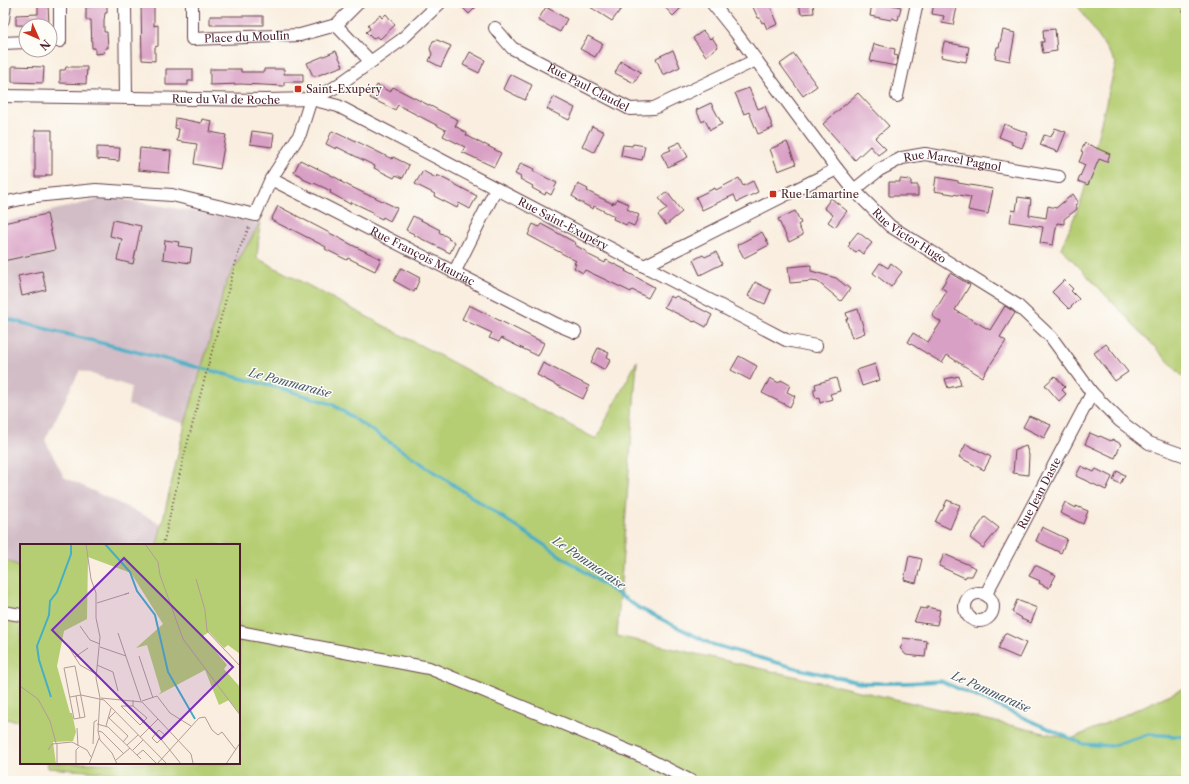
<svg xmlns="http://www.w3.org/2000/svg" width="1189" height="784" viewBox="0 0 1189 784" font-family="'Libre Caslon Text',serif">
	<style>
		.industrial { fill: #d2bdc6 }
		.green { fill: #b6ce73; stroke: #80764f }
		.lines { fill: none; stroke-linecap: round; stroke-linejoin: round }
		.stream { stroke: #46aec5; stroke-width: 3.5 }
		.building { fill: #d9a0c5 }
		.minor-casing { stroke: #643e46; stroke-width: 14 }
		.path { stroke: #643e46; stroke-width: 2; stroke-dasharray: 1 3; stroke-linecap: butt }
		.minor { stroke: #fff; stroke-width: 12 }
		.poi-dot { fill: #c8321e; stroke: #fdfcf7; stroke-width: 1.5 }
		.labels { text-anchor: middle; stroke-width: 3; stroke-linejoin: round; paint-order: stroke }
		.street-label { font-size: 11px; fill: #4a1f2b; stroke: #fdfcf7 }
		.poi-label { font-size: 11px; fill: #4a1f2b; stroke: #fdfcf7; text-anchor: start }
		.water-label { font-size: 12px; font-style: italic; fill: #485869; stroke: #fdfcf7 }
		.inset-river { fill: none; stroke: #46aec5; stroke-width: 2 }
		.inset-road { fill: none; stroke: #b39b97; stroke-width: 1 }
		.view { fill: #7b2cbf; fill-opacity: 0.15; stroke: #7b2cbf; stroke-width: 2 }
		.inset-edge { fill: none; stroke: #4a1f2b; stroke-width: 2 }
	</style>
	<rect width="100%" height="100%" fill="#fdfcf7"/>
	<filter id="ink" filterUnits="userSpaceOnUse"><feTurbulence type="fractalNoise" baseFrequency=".025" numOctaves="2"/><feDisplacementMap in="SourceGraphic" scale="8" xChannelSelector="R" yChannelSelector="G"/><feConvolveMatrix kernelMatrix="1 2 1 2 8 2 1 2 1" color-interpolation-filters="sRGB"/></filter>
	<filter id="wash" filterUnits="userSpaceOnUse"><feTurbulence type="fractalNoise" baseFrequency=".012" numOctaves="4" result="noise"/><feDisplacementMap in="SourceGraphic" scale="16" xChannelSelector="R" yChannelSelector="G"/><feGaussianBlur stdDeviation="0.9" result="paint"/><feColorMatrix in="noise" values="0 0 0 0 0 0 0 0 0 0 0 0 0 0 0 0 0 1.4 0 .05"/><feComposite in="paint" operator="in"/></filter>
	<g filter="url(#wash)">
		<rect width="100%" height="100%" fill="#f9eedf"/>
		<path class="industrial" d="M110,197L260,223L227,281L185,424L128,405L131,387L80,370L45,440L64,477L162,524L157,545H21V567L3,559V222Z"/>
		<path class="green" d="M1076,3H1186V380L1061,248L1082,199L1116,63Z
			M260,223L257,258L596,439L637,361L617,636L1071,739L1186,687V781H212L48,768L47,763H239V545H157L185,424L227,281Z
			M3,559L21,567V721L3,719Z"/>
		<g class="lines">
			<path class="stream" d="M3,318L287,390L332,404L639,608L711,644L799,669L864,683H905L941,681L1083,744L1111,746L1149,734L1186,737"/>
		</g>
		<g id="blocks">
			<path class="building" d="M38,3H48L49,26L16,25V15L38,14Z
				M91,3H107V13H105L104,20V32H107L108,48H105L104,53L95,54V48H92L91,20H86V7H91Z
				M141,3H154V26L158,25V46L155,47V61L142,60Z
				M458,3H480L469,14Z
				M584,3H612L621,9L612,21Z
				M661,3H686L673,16Z
				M751,3H769L778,24L767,29L764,22L762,23L760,18H758Z
				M799,3H813L814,13L801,14Z
				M872,3H883L901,7L898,20L892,18L891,20L870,16Z
				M934,3H958L953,25L942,23L944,16L932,14Z
				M546,7L567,19L560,32L538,20Z
				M386,14L395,25L380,39L377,36L373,39L366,32L370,29L368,25L380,15L382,18Z
				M210,16H263V25H210Z
				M1055,29L1057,51L1043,53L1041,42H1044L1043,30Z
				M1003,30L1015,33L1010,61L995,58L997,47H999Z
				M703,31L710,39L712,37L718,47L706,56L693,38Z
				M588,36L603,44L595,57L580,49Z
				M437,40L451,46L441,67L429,61L432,54L430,49L433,41Z
				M944,42L969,47L966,62L941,57Z
				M874,44L895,49L894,55L898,56L896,66L870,61Z
				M673,50L680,67L663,75L656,58Z
				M336,51L343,66L316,76H313L307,63Z
				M470,52L485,60L479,73L463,65Z
				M794,54L817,86L803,96L780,64Z
				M621,61L641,72L634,83L615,73Z
				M12,66L44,67L43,83L12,82Z
				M66,67H87L86,84L60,83V70H65Z
				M166,69H193V81H188V85H166Z
				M210,69H241V72H264V69H284V74H303V82H284V86L241,84L210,85Z
				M510,74L532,85L525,100L503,89Z
				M377,85L390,92L393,87L458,120L455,126L467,133L466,135L484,145V144L501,153L494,167L462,152L465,147L443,136L446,130L398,105L395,110L370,98Z
				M749,88L758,109L765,106L773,128L758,134L749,112L744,114L735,93Z
				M858,93L889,126L875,138L886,149L878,155L870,146L855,160L823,124Z
				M554,97L575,108L569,120L547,109Z
				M711,103L722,124L710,130L705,120L702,122L696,110Z
				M176,118L201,123L202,119L212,121L210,132L226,135L220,169L194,164L197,144L177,141L179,129L175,128Z
				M1004,124L1028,133L1022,148L1011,144L1012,142L999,137Z
				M592,126L604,132L594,152L582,146Z
				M1055,128L1066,132L1058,152L1040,145L1044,135L1051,137Z
				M35,130H52V175H46V177H35Z
				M252,131L274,134L272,147L250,144Z
				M332,131L347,138L348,137L392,159L393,157L409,165L403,178L396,175L394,178L374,168L375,166L337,147L336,149L326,144Z
				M680,142L688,157L668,167L661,154L671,150L669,147Z
				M787,142L796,164L778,171L770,149Z
				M1085,143L1110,154L1107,162L1099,159L1088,185L1078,181L1085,165L1079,162L1083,152L1081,151Z
				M633,144L645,146L642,160L621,156L623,145L632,146Z
				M97,147L120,148L119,161L97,159Z
				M140,148L171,151L169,173L138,170Z
				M300,160L329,174L342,181L341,182L370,196V195L397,208L390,221L383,217L382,219L372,214L373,212L356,204L351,202L350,204L334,195L330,193L331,191L314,183V184L303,179V177L294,172Z
				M521,163L534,169L533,171L557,183L551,195L546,192L545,195L532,188L533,186L520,179L521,177L515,174Z
				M423,171L436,178L437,175L477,196L470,209L459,203L457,208L434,196L435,194L415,184Z
				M936,177L958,181V183L993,189L988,214L968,210L971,197L934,191Z
				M739,178L743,186L753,181L758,192L737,202L734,195L702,210L696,197L715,188L716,190Z
				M900,179L911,180V185H918V196H889V182H900Z
				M578,184L588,189L587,191L613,204V202L615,203L617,199L629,204L627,209L639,215L634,226L627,223L626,225L613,219L614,216L594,206L593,209L576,200L577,199L572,196Z
				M667,192L682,212L666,225L658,215L667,209L659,198Z
				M1073,194L1078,202L1075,205L1077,208L1076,210L1064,219V224L1057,223L1053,245L1040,243L1043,227L1010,222L1012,210L1016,211L1018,197L1031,199L1029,215L1046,218L1048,206L1056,208Z
				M831,198L847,211L835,227L828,222L833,215L824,208Z
				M278,206L339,238L352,245L381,259L375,271L348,258L347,260L325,249L326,247L291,229V230L271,220Z
				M795,211L801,223L798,225L803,235L789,242L778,219Z
				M47,214L55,250L3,261V223Z
				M413,216L440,230L439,232L449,238L448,239L455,242L450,253L414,235V234L406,230Z
				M113,220L141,226L133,264L117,260L122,239L110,236Z
				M533,224L539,227L541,224L576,243L575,245L587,252V254L605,263L606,260L626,270L625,271L654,287L648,298L632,290L631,292L585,270L583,273L574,268L576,264L574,263L576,261L528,235Z
				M762,232L769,245L744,258L737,245Z
				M858,232L872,243L863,254L858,250L856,252L848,247L850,244L849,243Z
				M165,240L179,242L178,246L192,248L190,263L163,259Z
				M716,252L722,264L700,275L693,260L703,255L705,257Z
				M880,263L888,268L891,263L902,272L891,287L873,273Z
				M811,265V271L836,278L850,289L841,301L818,282L812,281L790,283L788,267Z
				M401,268L420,278L414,292L394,281Z
				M42,271L46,290L22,296L18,276Z
				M950,273L970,285L955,310L990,330L1005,306L1015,313L1000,337L1006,341L982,377L947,355L942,363L908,342L913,333L928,342L941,322L932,316L947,291L941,288Z
				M1064,280L1073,289L1071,291L1079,299L1069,309L1052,292Z
				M755,282L771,290L765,304L748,296Z
				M670,296L674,298L676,296L712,315L706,327L695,321L694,322L664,307Z
				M469,305L544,343L538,356L501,338L499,342L489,338L492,333L462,319Z
				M858,309L865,333L852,338L846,319H848L846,313Z
				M1106,344L1128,372L1115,381L1094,353Z
				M598,348L609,353L607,357L611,359L605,370L591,362Z
				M739,356L757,366L750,380L731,370Z
				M543,363L589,386L583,399L537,375Z
				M875,364L880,380L862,386L857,370Z
				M959,376L961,385L948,388L945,379Z
				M1055,376L1065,387L1062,390L1066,394L1059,401L1045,385Z
				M770,378L779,383L781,380L790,385L787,392L795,396L790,407L762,393Z
				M836,378L840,391L830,394L832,399L820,403L819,397L816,398L814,393V389H816L815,384Z
				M1029,416L1051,425L1044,438L1023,427Z
				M1090,433L1099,437L1100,436L1111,441L1112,439L1121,444L1115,458L1085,444Z
				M966,444L991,457L984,470L959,457Z
				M1026,446L1029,455L1028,475L1013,473L1015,450Z
				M1081,466L1094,472L1096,469L1112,477L1106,490L1076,476Z
				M1117,471L1125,475L1120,484L1113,480Z
				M947,500L960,505L950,529L935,522L941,510L942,511Z
				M1065,502L1076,508V506L1088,511L1083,524L1060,513Z
				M985,517L999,528L983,548L970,538Z
				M1042,527L1067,539L1061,553L1036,541Z
				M944,554L976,568L972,576H966L965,578L939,566Z
				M909,556L922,559L916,583L904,580Z
				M1035,565L1056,575L1049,588L1039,583L1040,581L1029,576Z
				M1017,600L1037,608L1031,623L1021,619L1022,618L1012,612Z
				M927,607L940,610L937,625L914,622L920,608L927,609Z
				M1005,633L1026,643L1019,658L998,649Z
				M903,638L927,641L925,657L906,655L900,648L902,646Z"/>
		</g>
	</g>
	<g filter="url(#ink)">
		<use href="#blocks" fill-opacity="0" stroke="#643e46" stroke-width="1"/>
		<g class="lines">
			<defs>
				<g id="minor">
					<path d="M125,3L126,98"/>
					<path id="s1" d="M192,3V39L300,35L336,25L358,3"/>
					<path id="s2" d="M712,3L736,33L837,169L854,190L890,226L1017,305L1051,337L1092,393L1120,421L1149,443L1186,456"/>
					<path d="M3,20L5,3"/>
					<path d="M336,25L371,62"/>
					<path id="s3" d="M495,28L512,48L630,109L654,108L756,60"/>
					<path d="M50,41H60V3"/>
					<path d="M3,43L26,42"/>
					<path id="s4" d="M3,96L266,100L311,99L334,88L400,41L440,3"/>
					<path d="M897,96L917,3"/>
					<path id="s5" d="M311,99L338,106L786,340L816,346"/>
					<path id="s6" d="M271,179L556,324L575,332"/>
					<path id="s7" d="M854,190L879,170L902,158L925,154L1059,177"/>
					<path d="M3,203L35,196L96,190L172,195L255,215L271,179L300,134L311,99"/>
					<path d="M644,266L837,169"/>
					<path d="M454,273L496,189"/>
					<circle cx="979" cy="607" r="14"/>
					<path id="s8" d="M986,594L1092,393"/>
					<path d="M3,612L21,615"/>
					<path d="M239,632L429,668L648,759L691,781"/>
				</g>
			</defs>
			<use href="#minor" class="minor-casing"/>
			<path class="path" d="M1180,3L1186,18
				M163,545L184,456L239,250L250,225"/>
			<use href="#minor" class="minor"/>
		</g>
	</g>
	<g class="poi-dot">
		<rect x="294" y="85" width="8" height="8" rx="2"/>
		<rect x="769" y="190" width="8" height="8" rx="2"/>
	</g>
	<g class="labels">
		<g class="street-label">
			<text dy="4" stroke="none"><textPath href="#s1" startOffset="91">Place du Moulin</textPath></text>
			<text dy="4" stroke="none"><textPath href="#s3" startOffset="112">Rue Paul Claudel</textPath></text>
			<text dy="4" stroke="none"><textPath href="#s4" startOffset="223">Rue du Val de Roche</textPath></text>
			<text dy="4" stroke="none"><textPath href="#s7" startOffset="109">Rue Marcel Pagnol</textPath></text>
			<text dy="4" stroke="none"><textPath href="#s5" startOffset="282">Rue Saint-Exupéry</textPath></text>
			<text dy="4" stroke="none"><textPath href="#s2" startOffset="307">Rue Victor Hugo</textPath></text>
			<text dy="4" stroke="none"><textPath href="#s6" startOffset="170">Rue François Mauriac</textPath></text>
			<text dy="4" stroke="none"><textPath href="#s8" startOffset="114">Rue Jean Daste</textPath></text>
		</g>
		<g class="poi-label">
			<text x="306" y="93">Saint-Exupéry</text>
			<text x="781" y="198">Rue Lamartine</text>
		</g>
		<g class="water-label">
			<text transform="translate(290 383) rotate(15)" y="4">Le Pommaraise</text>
			<text transform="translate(589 563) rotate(34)" y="4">Le Pommaraise</text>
			<text transform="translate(991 692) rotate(24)" y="4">Le Pommaraise</text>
		</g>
	</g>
	<g transform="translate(20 544)">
		<rect width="220" height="220" fill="#f9eedf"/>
		<path d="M0,0H220V110L208,101L204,104L189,88L183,92L207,121L204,125L220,143L219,169L209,156L199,161L185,126L138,151L141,148L127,101L116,104L143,80L111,29L68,13L67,75L44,87L37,122L50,169H52L56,188L53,197L33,198L36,220H0Z" fill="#b6ce73"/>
		<path class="inset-river" d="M85,0L110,28L117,47L135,71L148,128L175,175M31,153L19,116L17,102L29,71L30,57L37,48L51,10V0"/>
		<path class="inset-road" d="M66,0L71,35L76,49V74L80,93L76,134L80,154L78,187L80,196L92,209L97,220M125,0L138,18L140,31L163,95L220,171M176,35L185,66L187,87L220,122M77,59L109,49L105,50M60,82L70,96L80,100M98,89L121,157M48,102L60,121L76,130M80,103L106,112M119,112L133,154M55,113L68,104M77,121L93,128L98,147M55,122L65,173L54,175L44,124ZM0,142L18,155L30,177L36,199M56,152L60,174M50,153L61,151L84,156L147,220M81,154L122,158L171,210L173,219M122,157L137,152L150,169L171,182M113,162H101L120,181L127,174L113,162V156M95,168L89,174L108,192L103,198M77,180L88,183L121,215M86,182L91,164M57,184L58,202M139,186L145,191L137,199L132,194ZM78,187L82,188L104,210M120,193L138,175M141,195L161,220M37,199V220M73,200L74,178L77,176M107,201L118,191M28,206L32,200L52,198L67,206L71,213M113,206L123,196M117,211L123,206L137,220M96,216L110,204M56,220V206L59,203M69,220L79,194M137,220L179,174L185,173L192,186L198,191L202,188L216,206M206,220L220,199"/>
		<path class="view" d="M104,14L213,123L141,195L32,86Z"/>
		<rect width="220" height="220" class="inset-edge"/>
	</g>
	<rect width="1189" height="784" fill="none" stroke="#fdfcf7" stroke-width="16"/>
	<g transform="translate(38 38) rotate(135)"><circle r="19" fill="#fdfcf7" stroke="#b5a4a5"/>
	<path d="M0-3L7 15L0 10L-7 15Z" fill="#c8321e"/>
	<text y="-6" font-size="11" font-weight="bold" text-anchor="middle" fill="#4a1f2b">N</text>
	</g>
</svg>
